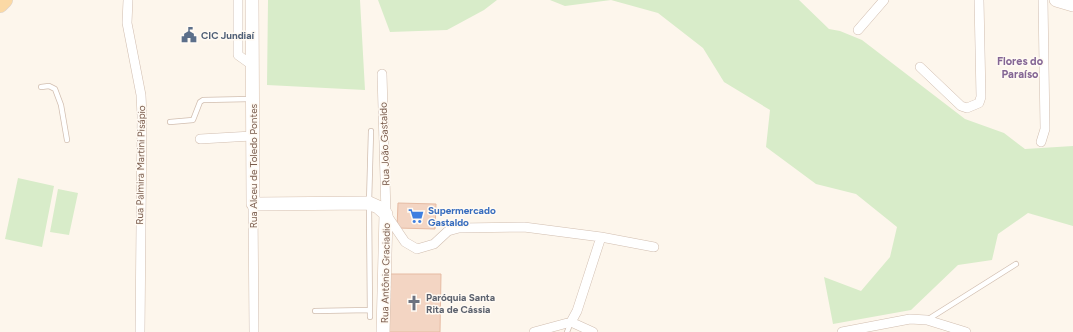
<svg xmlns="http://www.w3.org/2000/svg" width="1073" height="332" viewBox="0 0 1073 332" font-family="Figtree,sans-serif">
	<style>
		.green { fill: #d8ecc9 }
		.building { fill: #f3d5c3; stroke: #e6bba3 }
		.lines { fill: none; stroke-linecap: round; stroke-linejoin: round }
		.lane-casing { stroke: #d1beb0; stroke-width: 6 }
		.street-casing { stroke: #d1beb0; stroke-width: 10 }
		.secondary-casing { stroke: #d6c0b0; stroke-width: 14 }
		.primary-casing { stroke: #dad1cd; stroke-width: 16 }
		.lane { stroke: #fff; stroke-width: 4.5 }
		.street { stroke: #fff; stroke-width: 9 }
		.secondary { stroke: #fff; stroke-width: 13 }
		.primary { stroke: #fbd9a5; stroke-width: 15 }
		.labels { text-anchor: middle; stroke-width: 3; stroke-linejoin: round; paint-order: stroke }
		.service-label { font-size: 10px; font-weight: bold; fill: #4e5e75; stroke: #fffaf3; text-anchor: start }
		.street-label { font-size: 10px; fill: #7a5c4d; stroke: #fffaf3 }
		.shop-label { font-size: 10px; font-weight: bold; fill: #366cbe; stroke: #fffaf3; text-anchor: start }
		.worship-label { font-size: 10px; font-weight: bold; fill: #5b616d; stroke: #fffaf3; text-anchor: start }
		.neighbourhood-label { font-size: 11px; font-weight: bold; fill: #846695; stroke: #fffaf3 }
	</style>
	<rect width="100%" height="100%" fill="#fdf6ec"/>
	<path class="green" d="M268,0H360L365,90L267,85Z
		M378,0H497L484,10L447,30L390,32Z
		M550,0H799L829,29L840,31L862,40L965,119L1004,133L1025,149L1073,146V226L1028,213L998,234L992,260L958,265L911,310L833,324L824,277L861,291L890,257L897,227L856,194L816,184L766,147L770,110L724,82L703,48L658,13L611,0L565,6Z
		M18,178L54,186L42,247L5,239Z
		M58,189L78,193L69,235L50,232Z"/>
	<path class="building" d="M398,203L436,204L435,229L397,228Z
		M387,274H441L440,332H386Z"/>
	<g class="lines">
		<defs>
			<path id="lane" d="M41,87L49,86L55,89L61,105L67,140
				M170,122L193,120L200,102L203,100L251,99
				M315,311L370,310
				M370,317L369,203L371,131
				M927,320L1016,264
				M567,332L571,322"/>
			<path id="street" d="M128,0L127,23L141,95L142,116L140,332
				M238,0V55L252,65
				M858,30L884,0
				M920,67L961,106L967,108L979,103L981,97L979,0
				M382,74L386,214L405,242L417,249L434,244L448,231L459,228L524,227L601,237L654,247
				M200,139L252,136
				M1041,142L1045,129L1043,0
				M253,204L254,332
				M571,322L593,332
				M534,332L571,322L577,311L601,237
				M842,332L910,319L927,320L966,332"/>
			<path id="secondary" d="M252,0L253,204L369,203L378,207L386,214L383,332
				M1056,0L1073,5"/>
			<path id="primary" d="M0,5L5,0"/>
		</defs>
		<use href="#lane" class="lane-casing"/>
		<use href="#street" class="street-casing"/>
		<use href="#secondary" class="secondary-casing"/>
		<use href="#primary" class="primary-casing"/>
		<use href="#lane" class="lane"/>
		<use href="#street" class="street"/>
		<use href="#secondary" class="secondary"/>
		<use href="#primary" class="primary"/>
	</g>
	<defs>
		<symbol id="civic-bare" viewBox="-9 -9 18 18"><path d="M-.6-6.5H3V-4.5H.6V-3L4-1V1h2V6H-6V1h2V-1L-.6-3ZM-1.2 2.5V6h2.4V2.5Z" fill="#5c6f8a" stroke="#fffaf3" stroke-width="2.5" paint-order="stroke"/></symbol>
		<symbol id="supermarket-bare" viewBox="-9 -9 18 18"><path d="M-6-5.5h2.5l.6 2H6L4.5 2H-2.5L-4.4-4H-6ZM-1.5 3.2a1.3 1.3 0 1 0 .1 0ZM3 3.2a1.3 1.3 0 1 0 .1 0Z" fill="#3f7fe0" stroke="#fffaf3" stroke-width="2.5" paint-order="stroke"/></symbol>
		<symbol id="church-bare" viewBox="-9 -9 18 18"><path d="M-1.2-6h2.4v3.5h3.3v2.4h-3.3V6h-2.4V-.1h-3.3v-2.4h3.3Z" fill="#6b7280" stroke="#fffaf3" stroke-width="2.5" paint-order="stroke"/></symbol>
	</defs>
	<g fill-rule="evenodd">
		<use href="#civic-bare" x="178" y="24" width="22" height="22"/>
		<use href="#supermarket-bare" x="405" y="205" width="22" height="22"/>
		<use href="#church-bare" x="403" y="292" width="22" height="22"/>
	</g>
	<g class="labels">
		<g class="service-label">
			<text x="201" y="39">CIC Jundiaí</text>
		</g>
		<g class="street-label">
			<text transform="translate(384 144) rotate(-92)" y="4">Rua João Gastaldo</text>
			<text transform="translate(140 165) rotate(-89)" y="4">Rua Palmira Martini Pisápio</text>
			<text transform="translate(253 166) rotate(-90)" y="4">Rua Alceu de Toledo Pontes</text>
			<text transform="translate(385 273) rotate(-89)" y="4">Rua Antônio Graciadio</text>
		</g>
		<g class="shop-label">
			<text x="428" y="214">Supermercado<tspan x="428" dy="12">Gastaldo</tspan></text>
		</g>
		<g class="worship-label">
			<text x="426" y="301">Paróquia Santa<tspan x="426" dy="12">Rita de Cássia</tspan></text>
		</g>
		<g class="neighbourhood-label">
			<text x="1020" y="65">Flores do<tspan x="1020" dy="13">Paraíso</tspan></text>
		</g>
	</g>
</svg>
